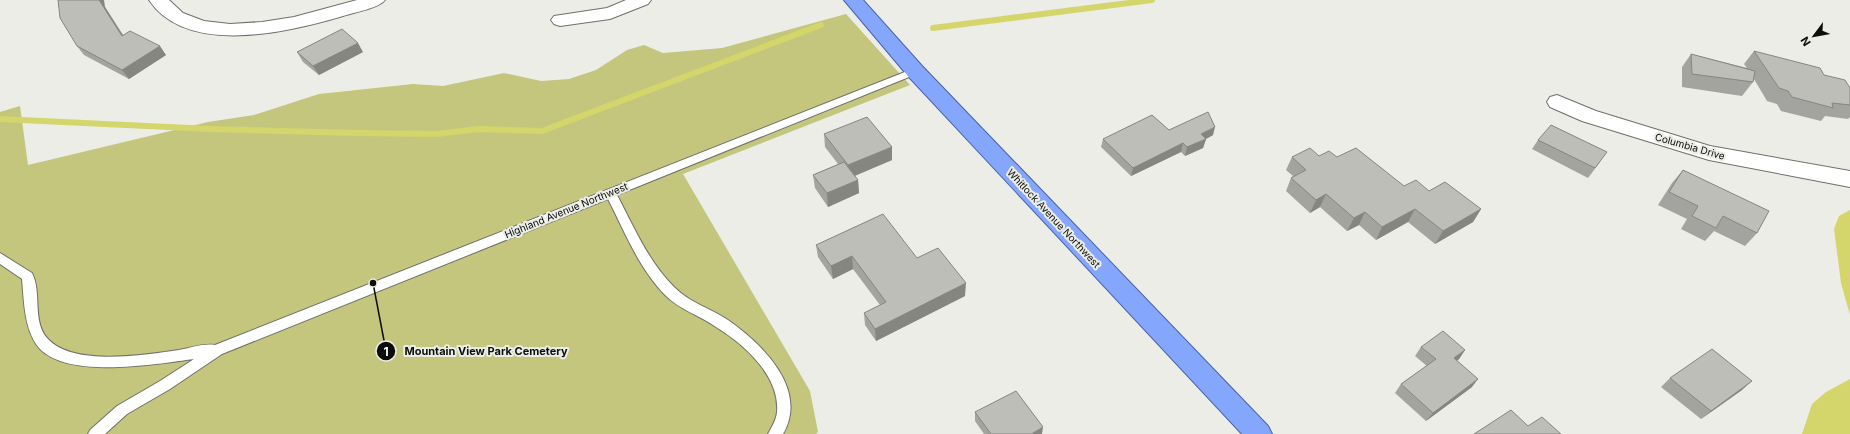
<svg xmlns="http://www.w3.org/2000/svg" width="1850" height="434" viewBox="0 0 1850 434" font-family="Inter,sans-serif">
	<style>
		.green { fill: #c4c67d }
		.water { fill: #d4d66b }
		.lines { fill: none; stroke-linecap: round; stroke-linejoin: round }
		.stream { stroke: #d4d66b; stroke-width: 6 }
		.service-casing { stroke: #6f6f6b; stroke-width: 2 }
		.minor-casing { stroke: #6f6f6b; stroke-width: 2 }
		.trunk-casing { stroke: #4762a7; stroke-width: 2 }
		.service { fill: #fff; fill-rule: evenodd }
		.minor { fill: #fff; fill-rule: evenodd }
		.trunk { fill: #84a6fc; fill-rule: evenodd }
		.wall { fill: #a3a39f }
		.shaded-wall { fill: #858582 }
		.building { fill: #bebeb9; stroke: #858582 }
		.labels { text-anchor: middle; stroke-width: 4; stroke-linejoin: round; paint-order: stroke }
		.street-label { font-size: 10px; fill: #0d0d0b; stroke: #ecede7 }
		.leader { fill: none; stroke: #0d0d0b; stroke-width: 1.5 }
		.callout-dot { fill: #0d0d0b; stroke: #ecede7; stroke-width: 1.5 }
		.mark-label { font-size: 12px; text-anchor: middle; font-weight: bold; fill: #fff }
		.callout-label { font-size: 11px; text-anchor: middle; font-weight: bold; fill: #0d0d0b; stroke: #ecede7; stroke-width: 4; stroke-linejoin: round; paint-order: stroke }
	</style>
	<rect width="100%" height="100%" fill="#ecede7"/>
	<path class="green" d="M846,14L910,85L683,174L810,391L818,432L816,434H0V112L20,106L28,165L208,122L254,115L319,94L413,84L443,86L504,73L541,81L569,79L596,70L627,50L644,45L663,53L722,48Z"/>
	<path class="water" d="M1850,210V315L1841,283L1834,229L1839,216Z
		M1850,379V434H1802L1812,404L1826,392Z"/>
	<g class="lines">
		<path class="stream" d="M933,28L1152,0
			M0,119L210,129L356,133L437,134L478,129L542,131L821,25"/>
		<defs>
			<path id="service" d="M915,68L919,69L920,71L919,73L617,195C634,227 648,261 674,287C690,303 710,308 728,320C762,344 809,389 783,434H768C772,426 776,421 777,412C780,376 744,344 716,327C699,315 680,310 665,295C638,267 625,232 608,199L222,354L170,389L127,414L105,434H88L90,430L117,406L160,381L194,359C157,364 60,381 36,344C24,325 24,301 22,279L0,264V253L32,273C42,292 32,321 47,338C72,367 145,355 179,350C190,348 204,343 215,345Z"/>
			<path id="minor" d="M149,0H169L183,13L204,21L230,24L262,22L294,17L357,0H385C379,8 353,13 343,16C289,32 187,57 149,0Z
				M626,0H651L648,4L610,19L560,26L554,24L551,20L554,16L607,8Z
				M1557,95L1596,111L1710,146L1850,171V187L1709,160L1582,121L1550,107L1547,102L1550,97Z"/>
			<path id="trunk" d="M844,0H863L922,66L1268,426L1272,434H1242L908,76Z"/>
		</defs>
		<use href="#service" class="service-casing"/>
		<use href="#minor" class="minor-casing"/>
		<use href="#trunk" class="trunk-casing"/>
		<use href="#service" class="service"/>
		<use href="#minor" class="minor"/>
		<use href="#trunk" class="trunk"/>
	</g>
	<path class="wall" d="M105,7L123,35L166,55L129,79L84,55L77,46Z
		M1754,51L1824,75L1850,88V117L1848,119L1825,116L1821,121L1781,111L1777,104L1767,101L1754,79L1753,82L1742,96L1682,87V67L1691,54L1747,68L1744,64Z
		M297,52H363L319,75L303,62Z
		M1169,130L1213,135L1206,139L1203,148L1185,156L1181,152L1131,176L1101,147L1103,139Z
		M824,134L892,147V160L855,176L858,180L859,193L828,207L815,188L813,175L838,164L825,147Z
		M1538,140L1600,162L1588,178L1532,149Z
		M1319,156L1337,157L1404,186L1429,191L1481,209L1473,222L1435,244L1408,222L1376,240L1359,225L1347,231L1320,207L1310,213L1286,191L1291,178L1293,176L1286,170L1292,157Z
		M1683,170L1757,233L1745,246L1714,231L1705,241L1681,229L1687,219L1658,205L1672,183Z
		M816,245L917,258L965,296L876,341L865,325L864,313L880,305L853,269L833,279L818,257Z
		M1421,347L1465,350L1459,359L1457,361L1472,387L1426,421L1395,393L1401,384L1427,366L1415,356Z
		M1670,378L1742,390L1701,419L1661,387Z
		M975,412L1042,434H984L975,421Z"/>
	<path class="shaded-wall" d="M99,0H104L105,7L129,45L122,36Z
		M358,43L363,52L319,75L313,66Z
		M160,46L166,55L129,79L122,70Z
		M1215,127L1213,135L1204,140L1206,139L1203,148L1185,156L1187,147L1201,134Z
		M1183,143L1181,152L1131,176L1133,168Z
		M892,147V160L849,178L848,165Z
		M858,180L859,193L828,207L827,193Z
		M1326,194L1320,207L1310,213L1316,200Z
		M1415,209L1408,222L1376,240L1382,227Z
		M1481,209L1473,222L1435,244L1443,231Z
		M1365,212L1359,225L1347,231L1354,218Z
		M852,256L853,269L833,279L831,266Z
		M966,283L965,296L876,341L875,329Z
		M1465,350L1459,359L1448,367L1454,358Z
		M1478,379L1472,387L1426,421L1433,413Z
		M1752,381L1742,390L1701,419L1711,411Z
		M1043,427L1042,434H1032L1033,433Z"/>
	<path class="building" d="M58,0H99L122,36L130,31L160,46L122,70L77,46L60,18Z
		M342,29L358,43L313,66L297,52Z
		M1754,51L1820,68L1824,75L1845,80L1850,88V105L1832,103L1833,108L1792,97L1788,91L1779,88Z
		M1691,54L1755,71L1753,82L1692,74Z
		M1208,112L1215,127L1201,134L1206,139L1187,147L1183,143L1133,168L1103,139L1152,115L1169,130Z
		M867,117L892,147L848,165L824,134Z
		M1551,125L1607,152L1595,168L1538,140Z
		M1310,148L1319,156L1329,151L1337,157L1356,148L1404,186L1416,180L1429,191L1445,182L1481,209L1443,231L1415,209L1382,227L1365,212L1354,218L1326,194L1316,200L1291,178L1306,170L1292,157Z
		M844,162L858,180L827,193L813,175Z
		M1683,170L1769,211L1757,233L1723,216L1716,228L1692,216L1698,206L1669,192Z
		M883,214L917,258L938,248L966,283L875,329L864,313L886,302L852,256L831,266L816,245Z
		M1443,331L1465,350L1454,358L1478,379L1433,413L1401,384L1436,359L1421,347Z
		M1712,349L1752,381L1711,411L1670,378Z
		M1016,391L1043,427L1033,433V434H991L975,412Z
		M1511,410L1528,426L1542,417L1561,434H1474Z"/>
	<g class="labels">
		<g class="street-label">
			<text transform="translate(1690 146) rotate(16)" y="4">Columbia Drive</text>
			<text transform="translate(566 210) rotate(-22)" y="4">Highland Avenue Northwest</text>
			<text transform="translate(1054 218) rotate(47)" y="4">Whitlock Avenue Northwest</text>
		</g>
	</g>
	<path class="leader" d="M373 283L386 351"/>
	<g class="callout-dot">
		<circle cx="373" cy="283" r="4"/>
		<circle cx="386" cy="351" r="10"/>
	</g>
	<g class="mark-label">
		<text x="386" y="356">1</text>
	</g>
	<g class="callout-label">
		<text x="486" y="355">Mountain View Park Cemetery</text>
	</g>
	<g transform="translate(1814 36) rotate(238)" stroke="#ecede7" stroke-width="3" paint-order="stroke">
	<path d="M0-3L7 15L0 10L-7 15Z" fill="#0d0d0b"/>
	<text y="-6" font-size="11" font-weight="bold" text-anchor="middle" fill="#0d0d0b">N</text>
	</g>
</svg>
